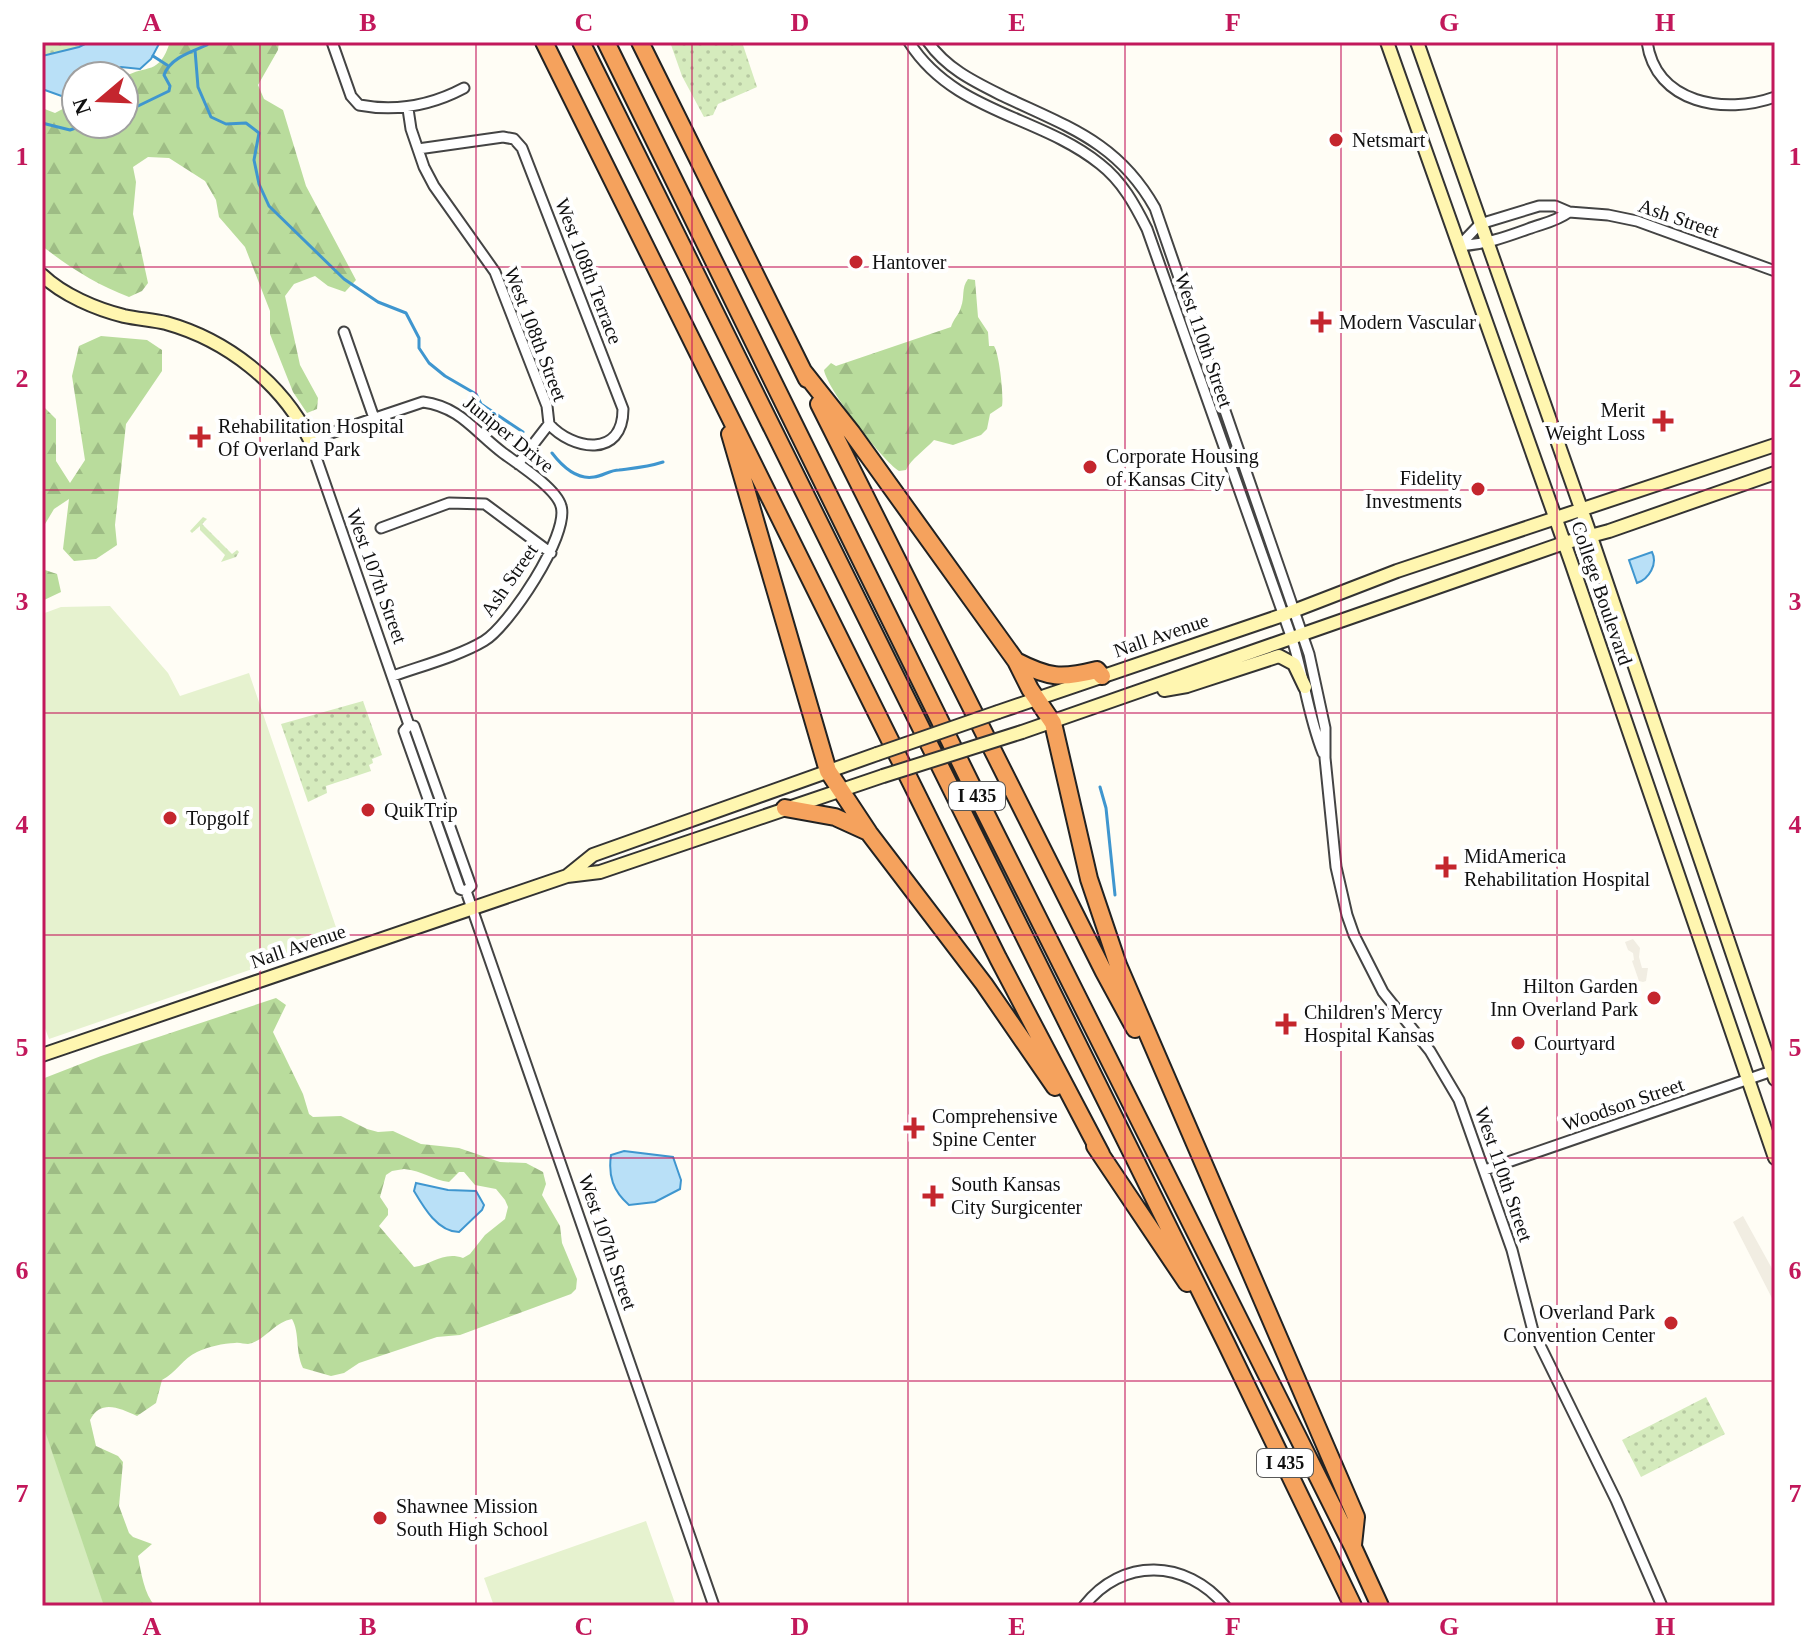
<svg xmlns="http://www.w3.org/2000/svg" width="1817" height="1648" viewBox="0 0 1817 1648" font-family="'Times New Roman',serif">
	<style>
		.grass { fill: url(#grass-dots) }
		.forest { fill: url(#forest-firs); fill-rule: evenodd }
		.park { fill: #d5ebbd }
		.pitch { fill: #e6f2cf }
		.plaza { fill: #f1ede2 }
		.water { fill: #b9e0f7; stroke: #3f96cf; stroke-width: 2 }
		.lines { fill: none; stroke-linecap: round; stroke-linejoin: round }
		.stream { stroke: #3f96cf; stroke-width: 3 }
		.street-casing { stroke: #444; stroke-width: 13 }
		.secondary-casing { stroke: #333; stroke-width: 16 }
		.highway-casing { stroke: #222; stroke-width: 20 }
		.street { stroke: #fff; stroke-width: 9 }
		.secondary { stroke: #fff6b0; stroke-width: 12 }
		.highway { stroke: #f5a25d; stroke-width: 16 }
		.secondary-bridge-casing { stroke: #333; stroke-width: 16; stroke-linecap: butt }
		.secondary-bridge { stroke: #fff6b0; stroke-width: 12 }
		.grid { fill: none; stroke: #c2185b; stroke-width: 2; stroke-opacity: 0.55 }
		.poi-dot { fill: #c4262e; stroke: #fff; stroke-width: 3 }
		.labels { text-anchor: middle; stroke-width: 8; stroke-linejoin: round; paint-order: stroke }
		.shield { fill: #fff; stroke: #585858; stroke-width: 2 }
		.shield-label { font-size: 18px; font-weight: bold; fill: #111 }
		.poi-label { font-size: 20px; fill: #111; stroke: #fff; text-anchor: start }
		.street-label { font-size: 20px; fill: #111; stroke: #fff }
		.neatline { fill: none; stroke: #c2185b; stroke-width: 3 }
		.grid-label { font-size: 26px; text-anchor: middle; font-weight: bold; fill: #c2185b }
	</style>
	<defs>
		<pattern id="grass-dots" width="8" height="8" patternUnits="userSpaceOnUse" patternTransform="scale(2)"><rect width="8" height="8" fill="#d5ebbd"/><path d="M2 2h.1M6 6h.1" fill="none" stroke="#b6c8a1" stroke-width="1.8" stroke-linecap="round"/></pattern>
		<pattern id="forest-firs" width="22" height="20" patternUnits="userSpaceOnUse" patternTransform="scale(2)"><rect width="22" height="20" fill="#b9dc9c"/><path d="M5 1l3.5 6h-7zM16 11l3.5 6h-7z" fill="#9ebc85"/></pattern>
	</defs>
	<rect width="100%" height="100%" fill="#fffdf5"/>
	<path class="grass" d="M42,42H89L79,47L42,56Z
		M670,42H742L757,87L718,104L713,115L704,117L682,76Z
		M203,517L207,519L202,524L232,554L237,550L239,552L236,557L221,562L225,555L200,530V526L192,533L190,531Z
		M363,701L382,755L372,759L373,763L369,765L371,771L326,786L327,793L308,802L281,724Z
		M1706,1397L1725,1434L1641,1477L1622,1440Z"/>
	<path class="forest" d="M170,42H279L278,50L258,85L264,99L283,110L306,186L356,280L345,292L328,286L315,276L294,284L285,296L300,365L318,398L317,409L307,413L293,392L270,334V311L245,247L219,217L216,200L205,181L169,158L148,157L133,167L136,182L133,214L148,283L142,291L129,297C97,285 69,267 42,246V108L55,113L76,102V124H124V77C147,64 159,76 170,42Z
		M968,279L975,280L978,317L988,332L989,346H994C999,353 1004,395 1002,406L990,414L987,429L981,435L953,445L934,440C925,450 911,459 906,470L899,471C882,460 827,389 824,370L831,363L836,366L951,327C953,319 959,315 961,307C965,297 961,288 968,279Z
		M101,336L147,340L162,350V371L126,424L115,525L117,545L96,559L74,561L63,549L69,499L54,509L42,529V405L56,419V461L70,483L85,460L72,376L79,346Z
		M42,569L57,574L61,592L42,601Z
		M276,998L286,1005L273,1032L303,1094L309,1114L313,1117L341,1116L367,1129L378,1132L393,1131L421,1144L459,1148L500,1162L526,1163L543,1172L546,1184L542,1195L560,1226L562,1243L577,1279L576,1289L571,1294L460,1335L437,1337L359,1363L344,1373L331,1376L303,1368C295,1351 300,1333 292,1319C274,1322 265,1341 248,1344C244,1344 239,1342 235,1343C224,1343 207,1347 197,1352C183,1358 176,1373 162,1380L156,1403L137,1416C119,1408 101,1399 90,1420L96,1446L118,1456L123,1462L119,1506L129,1533L133,1537L152,1544L138,1556C141,1572 144,1594 155,1606H42V1079L101,1056ZM404,1169C423,1171 433,1180 449,1182L459,1172H464L475,1185L496,1189L505,1200L508,1207L505,1219L485,1235L470,1254L463,1258C443,1251 432,1265 414,1267L379,1226L388,1215V1209L380,1197L386,1175L392,1171Z"/>
	<path class="park" d="M42,1422L104,1606H42Z"/>
	<path class="pitch" d="M110,606L168,673L180,696L249,673L340,939L49,1039L42,1020V614L61,607Z
		M646,1521L676,1606H494L484,1578Z"/>
	<path class="plaza" d="M1633,939L1640,948L1639,957L1642,968H1648L1646,981L1643,982L1639,981L1632,961L1634,960L1633,953L1628,950L1625,942Z
		M1743,1216L1775,1274V1304L1733,1222Z"/>
	<path class="water" d="M89,42H160L151,59L140,69L121,67L100,76H76V96L67,98L42,89V56L79,47Z
		M1652,552C1658,564 1649,579 1637,583L1629,560Z
		M624,1151L673,1157L681,1180L680,1189L655,1202L629,1205C613,1191 608,1176 611,1155Z
		M416,1183L448,1190L476,1191L484,1205L482,1210L459,1232C438,1232 424,1208 414,1191Z"/>
	<g class="lines">
		<path class="stream" d="M195,50L198,87L211,117L226,124L246,123L259,133L254,160L259,184L269,206L344,279L378,302L406,313L419,338V348L429,363L445,376L476,394L481,404L523,432
			M153,56L167,65
			M124,106H138L169,91L170,86L164,75C170,58 191,52 207,45L208,42
			M42,123L70,130L87,124
			M552,453C562,466 577,480 594,477C603,476 610,470 619,470C635,468 648,467 663,462
			M1100,787L1106,808L1115,895"/>
		<defs>
			<path id="street" d="M332,42L351,96L359,105C396,112 430,106 464,88
				M909,42C954,113 1039,115 1100,164C1122,181 1135,205 1147,229L1292,639C1304,676 1308,716 1323,753
				M928,42C947,69 975,82 1003,96C1068,127 1118,142 1155,208L1309,654L1325,728V758L1336,867L1347,915L1354,935L1383,992L1430,1051L1459,1100L1512,1250L1533,1331L1616,1500L1662,1606
				M1647,42C1656,104 1725,115 1775,97
				M408,109L411,129L424,167L434,186L495,272L547,406L549,424L518,464
				M418,149L503,137L514,139L522,148L623,409C623,459 572,450 549,424
				M1459,246L1480,224L1539,206H1555L1569,212L1608,215L1637,221L1775,271
				M1460,246C1486,244 1503,238 1528,229C1544,223 1555,222 1569,212
				M344,332L374,418
				M381,528L449,503L485,504L551,553
				M393,676C421,666 459,656 484,641C508,627 570,535 561,506C556,488 518,464 503,453C474,431 460,407 423,402L310,440L409,725L414,726L471,886L466,891
				M409,725L404,731L460,889L466,891L714,1606
				M1485,1170L1772,1071
				M1084,1606C1122,1557 1186,1559 1225,1606"/>
			<path id="secondary" d="M1387,42L1571,562L1775,1158
				M1417,42L1590,534L1775,1079
				M42,275C63,295 96,309 124,316C138,319 153,320 166,323C227,340 282,383 310,440
				M1164,690L1187,686L1279,656L1294,664L1305,687
				M998,712L1283,615L1397,571L1775,445
				M1022,732L1564,543L1609,531L1775,473
				M567,876L593,855L877,754
				M42,1055L567,876L600,872L883,776"/>
			<path id="highway" d="M544,42L998,958L1101,1154
				M581,42L1226,1343L1353,1606
				M606,42L974,790L1353,1547L1380,1606
				M640,42L807,379
				M803,371L852,433L1016,661L1030,689L1053,723L1089,879L1118,965L1356,1517L1353,1545
				M819,404L1104,972L1135,1029
				M730,434L828,771L869,833L984,984L1055,1087
				M1016,661C1049,678 1061,679 1097,670L1102,676
				M785,808L835,817L868,832
				M1095,1146L1187,1283"/>
		</defs>
		<use href="#street" class="street-casing"/>
		<use href="#secondary" class="secondary-casing"/>
		<use href="#highway" class="highway-casing"/>
		<use href="#street" class="street"/>
		<use href="#secondary" class="secondary"/>
		<use href="#highway" class="highway"/>
		<defs>
			<path id="secondary-bridge" d="M877,754L998,712
				M883,776L1022,732"/>
		</defs>
		<use href="#secondary-bridge" class="secondary-bridge-casing"/>
		<use href="#secondary-bridge" class="secondary-bridge"/>
	</g>
	<path class="grid" d="M260,42V1606M476,42V1606M692,42V1606M908,42V1606M1125,42V1606M1341,42V1606M1557,42V1606M42,267H1775M42,490H1775M42,713H1775M42,935H1775M42,1158H1775M42,1381H1775"/>
	<g class="poi-dot">
		<circle cx="1336" cy="140" r="8"/>
		<circle cx="856" cy="262" r="8"/>
		<path d="M1317 310h8v8h8v8h-8v8h-8v-8h-8v-8h8z"/>
		<path d="M1659 409h8v8h8v8h-8v8h-8v-8h-8v-8h8z"/>
		<path d="M196 425h8v8h8v8h-8v8h-8v-8h-8v-8h8z"/>
		<circle cx="1090" cy="467" r="8"/>
		<circle cx="1478" cy="489" r="8"/>
		<circle cx="368" cy="810" r="8"/>
		<circle cx="170" cy="818" r="8"/>
		<path d="M1442 855h8v8h8v8h-8v8h-8v-8h-8v-8h8z"/>
		<circle cx="1654" cy="998" r="8"/>
		<path d="M1282 1012h8v8h8v8h-8v8h-8v-8h-8v-8h8z"/>
		<circle cx="1518" cy="1043" r="8"/>
		<path d="M910 1116h8v8h8v8h-8v8h-8v-8h-8v-8h8z"/>
		<path d="M929 1184h8v8h8v8h-8v8h-8v-8h-8v-8h8z"/>
		<circle cx="1671" cy="1323" r="8"/>
		<circle cx="380" cy="1518" r="8"/>
	</g>
	<g class="labels">
		<g class="shield">
			<rect x="949" y="782" width="56" height="28" rx="6"/>
			<rect x="1257" y="1449" width="56" height="28" rx="6"/>
		</g>
		<g class="shield-label">
			<text x="977" y="802">I 435</text>
			<text x="1285" y="1469">I 435</text>
		</g>
		<g class="poi-label">
			<text x="1352" y="147">Netsmart</text>
			<text x="872" y="269">Hantover</text>
			<text x="1339" y="329">Modern Vascular</text>
			<text x="1645" y="417" text-anchor="end">Merit<tspan x="1645" dy="23">Weight Loss</tspan></text>
			<text x="218" y="433">Rehabilitation Hospital<tspan x="218" dy="23">Of Overland Park</tspan></text>
			<text x="1106" y="463">Corporate Housing<tspan x="1106" dy="23">of Kansas City</tspan></text>
			<text x="1462" y="485" text-anchor="end">Fidelity<tspan x="1462" dy="23">Investments</tspan></text>
			<text x="384" y="817">QuikTrip</text>
			<text x="186" y="825">Topgolf</text>
			<text x="1464" y="863">MidAmerica<tspan x="1464" dy="23">Rehabilitation Hospital</tspan></text>
			<text x="1638" y="993" text-anchor="end">Hilton Garden<tspan x="1638" dy="23">Inn Overland Park</tspan></text>
			<text x="1304" y="1019">Children's Mercy<tspan x="1304" dy="23">Hospital Kansas</tspan></text>
			<text x="1534" y="1050">Courtyard</text>
			<text x="932" y="1123">Comprehensive<tspan x="932" dy="23">Spine Center</tspan></text>
			<text x="951" y="1191">South Kansas<tspan x="951" dy="23">City Surgicenter</tspan></text>
			<text x="1655" y="1319" text-anchor="end">Overland Park<tspan x="1655" dy="23">Convention Center</tspan></text>
			<text x="396" y="1513">Shawnee Mission<tspan x="396" dy="23">South High School</tspan></text>
		</g>
		<g class="street-label">
			<text transform="translate(1679 218) rotate(19)" y="7">Ash Street</text>
			<text transform="translate(589 271) rotate(69)" y="7">West 108th Terrace</text>
			<text transform="translate(536 334) rotate(69)" y="7">West 108th Street</text>
			<text transform="translate(1204 340) rotate(71)" y="7">West 110th Street</text>
			<text transform="translate(509 434) rotate(39)" y="7">Juniper Drive</text>
			<text transform="translate(377 576) rotate(70)" y="7">West 107th Street</text>
			<text transform="translate(509 580) rotate(-55)" y="7">Ash Street</text>
			<text transform="translate(1602 593) rotate(71)" y="7">College Boulevard</text>
			<text transform="translate(1161 635) rotate(-19)" y="7">Nall Avenue</text>
			<text transform="translate(298 946) rotate(-19)" y="7">Nall Avenue</text>
			<text transform="translate(1623 1104) rotate(-19)" y="7">Woodson Street</text>
			<text transform="translate(1504 1174) rotate(71)" y="7">West 110th Street</text>
			<text transform="translate(608 1242) rotate(71)" y="7">West 107th Street</text>
		</g>
	</g>
	<rect width="1817" height="1648" fill="none" stroke="#ffffff" stroke-width="88"/>
	<g transform="translate(100 100) rotate(251)"><circle r="38" fill="#ffffff" stroke="#a0a0a0" stroke-width="2"/>
	<path d="M0-6L14 30L0 20L-14 30Z" fill="#c4262e"/>
	<text y="-12" font-size="22" font-weight="bold" text-anchor="middle" fill="#111111">N</text>
	</g>
	<rect x="44" y="44" width="1729" height="1560" class="neatline"/>
	<g class="grid-label">
		<text x="152" y="31">A</text>
		<text x="368" y="31">B</text>
		<text x="584" y="31">C</text>
		<text x="800" y="31">D</text>
		<text x="1017" y="31">E</text>
		<text x="1233" y="31">F</text>
		<text x="1449" y="31">G</text>
		<text x="1665" y="31">H</text>
		<text x="22" y="165">1</text>
		<text x="1795" y="165">1</text>
		<text x="22" y="387">2</text>
		<text x="1795" y="387">2</text>
		<text x="22" y="610">3</text>
		<text x="1795" y="610">3</text>
		<text x="22" y="833">4</text>
		<text x="1795" y="833">4</text>
		<text x="22" y="1056">5</text>
		<text x="1795" y="1056">5</text>
		<text x="22" y="1279">6</text>
		<text x="1795" y="1279">6</text>
		<text x="22" y="1502">7</text>
		<text x="1795" y="1502">7</text>
		<text x="152" y="1635">A</text>
		<text x="368" y="1635">B</text>
		<text x="584" y="1635">C</text>
		<text x="800" y="1635">D</text>
		<text x="1017" y="1635">E</text>
		<text x="1233" y="1635">F</text>
		<text x="1449" y="1635">G</text>
		<text x="1665" y="1635">H</text>
	</g>
</svg>
